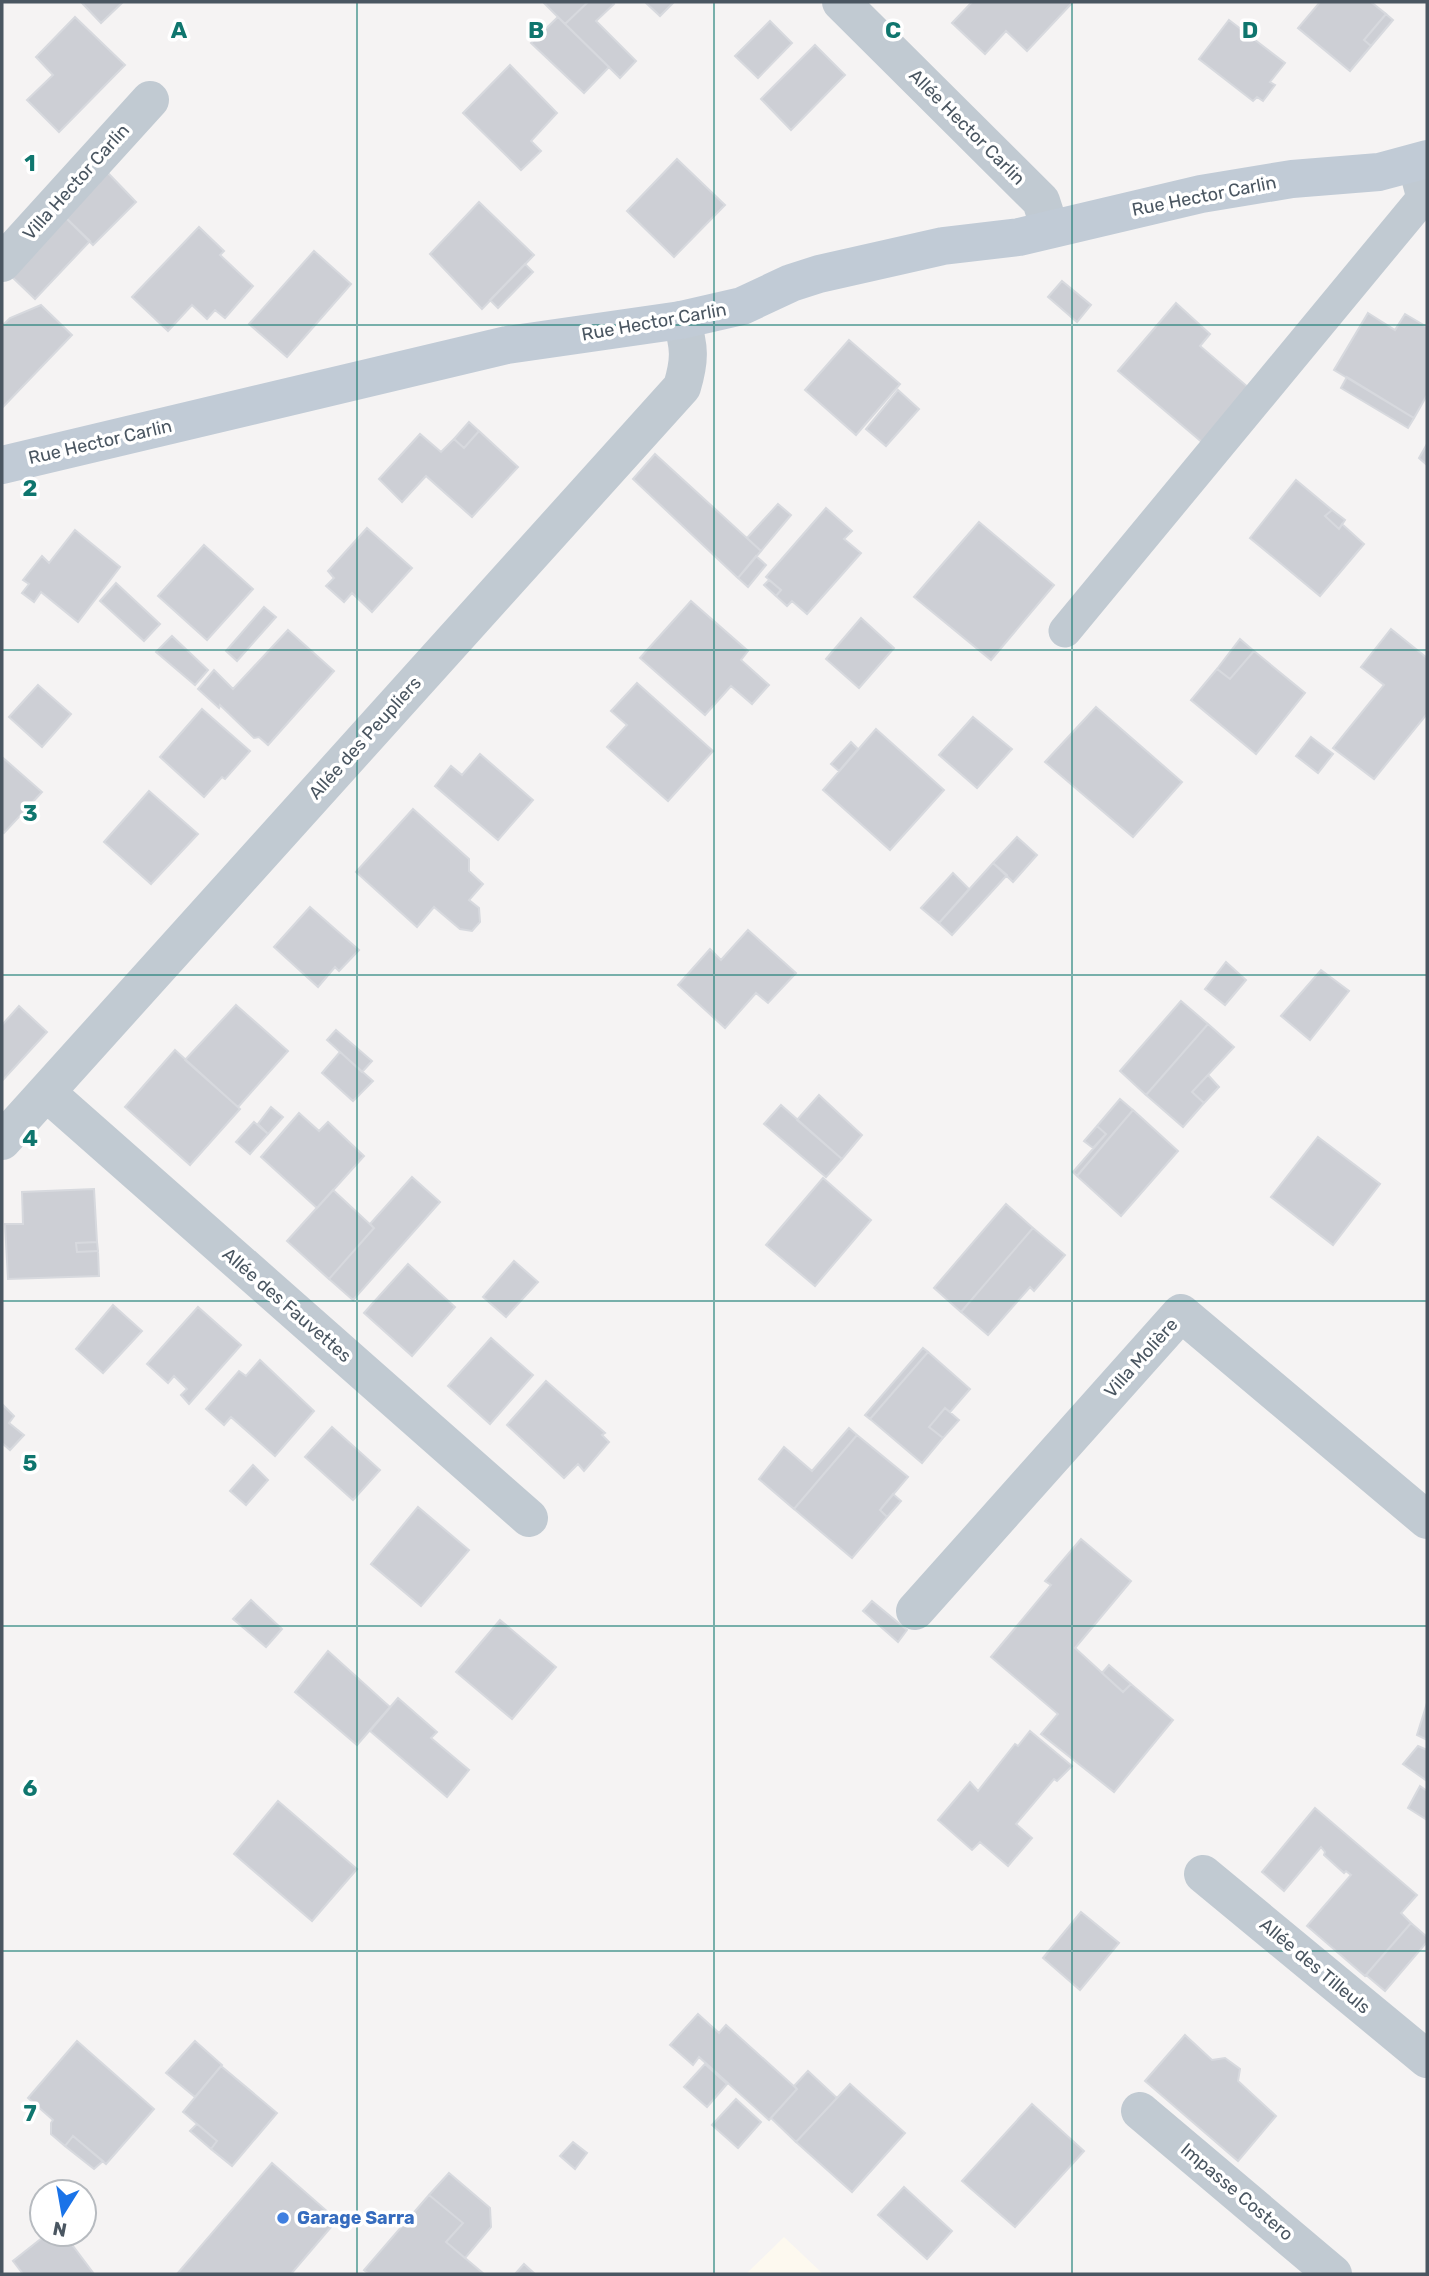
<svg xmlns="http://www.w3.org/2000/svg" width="1429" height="2276" viewBox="0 0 1429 2276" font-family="Rubik,sans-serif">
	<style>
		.commercial { fill: #fdf9ef }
		.building { fill: #cdcfd5; stroke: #d7d9de; stroke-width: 2 }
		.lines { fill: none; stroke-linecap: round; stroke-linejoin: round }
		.lane { stroke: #c1cad2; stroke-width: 33 }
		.street { stroke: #c1cad2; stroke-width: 38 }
		.secondary { stroke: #c1cbd6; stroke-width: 38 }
		.grid { fill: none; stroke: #0f766e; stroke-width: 2; stroke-opacity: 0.55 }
		.shop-dot { fill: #3f7fe0; stroke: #fff; stroke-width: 2.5 }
		.labels { text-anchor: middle; stroke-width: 7; stroke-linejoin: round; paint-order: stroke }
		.street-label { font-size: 18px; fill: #4a5661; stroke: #fff }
		.shop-label { font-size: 18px; font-weight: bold; fill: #366cbe; stroke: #fff; text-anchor: start }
		.grid-label { font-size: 23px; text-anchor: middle; font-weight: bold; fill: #0f766e; stroke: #fff; stroke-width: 7; stroke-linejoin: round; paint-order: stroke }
	</style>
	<rect width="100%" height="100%" fill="#f5f3f3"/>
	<path class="commercial" d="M784,2237L823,2274H746Z"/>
	<path class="building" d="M81,2H123L101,23Z
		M546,2H588L565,24L544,3Z
		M588,2H612L614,4L596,21L636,61L620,78L565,24Z
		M645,2H674L660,16Z
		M972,2H1073L1027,51L1006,31L985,54L952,23Z
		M1320,2H1371L1386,14L1364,40L1371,46L1350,71L1298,28Z
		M1386,14L1393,20L1371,46L1364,40Z
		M75,17L125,65L59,132L27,100L53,75L36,57Z
		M558,17L609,67L584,93L531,43Z
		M1229,20L1285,63L1270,82L1275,85L1263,101L1257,97L1253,101L1199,59Z
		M770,21L792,43L758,78L735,56Z
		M815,45L845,75L791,130L761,99Z
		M510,65L557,113L531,141L541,151L521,170L463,113Z
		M677,159L725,205L674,257L627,211Z
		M107,172L136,202L93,245L65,217Z
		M479,202L534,255L482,309L430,254Z
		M65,217L90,241L35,299L10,275Z
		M199,227L224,251L220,255L253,286L225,318L215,310L207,319L192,305L168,331L132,297Z
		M314,251L351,284L287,357L249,324Z
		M525,264L533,272L498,308L490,300Z
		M1062,281L1091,305L1077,322L1048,297Z
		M1176,303L1210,334L1200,346L1249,388L1203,443L1118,371Z
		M41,305L72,335L2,408V326L10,318Z
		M1368,313L1395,330L1405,314L1427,327V395L1414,418L1334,370Z
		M849,340L900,384L856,435L805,390Z
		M1347,377L1414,418L1408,428L1341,388Z
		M898,390L919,409L886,446L866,429Z
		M469,422L479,431L464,448L454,439Z
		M479,431L518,467L472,517L426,476L402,502L379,479L420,434L441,452L454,439L464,448Z
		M1427,444V465L1419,458Z
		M655,454L761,551L738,578L633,479Z
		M1296,480L1332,510L1325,516L1339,529L1342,524L1364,544L1320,596L1250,538Z
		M778,504L791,515L761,551L747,538Z
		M826,508L852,531L844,539L861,553L807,614L792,601L787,606L776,596L781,590L766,577Z
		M1332,510L1345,520L1339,529L1325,516Z
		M979,522L1054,585L991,660L914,597Z
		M367,528L412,568L372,612L352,593L344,602L326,586L334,578L328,571Z
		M75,530L120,567L78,622L41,592L34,602L22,593L29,584L23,580L42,556L49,563Z
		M204,545L253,589L207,640L158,596Z
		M756,556L766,565L748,587L738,578Z
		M769,580L781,590L776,596L764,585Z
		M116,583L160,624L144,641L100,601Z
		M691,601L748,651L741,660L769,685L752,704L731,686L705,715L640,658Z
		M264,607L276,617L237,661L226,651Z
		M861,618L894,648L859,688L826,659Z
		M1391,629L1427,658V714L1374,779L1333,748L1384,685L1361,667Z
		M288,630L334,671L268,745L259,737L254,738L220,705L219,708L198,689L214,670L233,689Z
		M172,636L208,670L195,685L156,652Z
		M1240,639L1254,651L1230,679L1217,669Z
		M1254,651L1305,693L1256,754L1191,700L1217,669L1230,679Z
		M637,683L713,751L668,801L607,747L627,725L611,711Z
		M38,685L71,714L42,747L9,717Z
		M1096,707L1182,782L1133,837L1045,762Z
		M202,709L250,751L225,779L222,777L204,797L160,757Z
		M973,717L1012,749L977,788L939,755Z
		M876,729L944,790L890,850L823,790Z
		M1311,737L1333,754L1318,773L1296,756Z
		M851,742L858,749L839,771L831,764Z
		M480,754L533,800L498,840L435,786L451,766L462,775Z
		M2,757L42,792L4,833L2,830Z
		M149,791L198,834L151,884L104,842Z
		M413,809L469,859V871L483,884L469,900L479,908L480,922L472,931L460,929L434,907L417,927L356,872Z
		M1017,837L1037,855L1013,882L993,863Z
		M993,863L1007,875L952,935L939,923Z
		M953,873L969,889L939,923L921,908Z
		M310,907L359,950L339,971L335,967L318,987L274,947Z
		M748,930L796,973L768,1003L756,993L725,1028L678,985L710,949L721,960Z
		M1226,962L1246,980L1225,1005L1205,989Z
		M1321,970L1349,991L1310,1040L1281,1016Z
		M1181,1001L1208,1024L1146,1095L1120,1071Z
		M236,1005L288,1051L238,1107L185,1060Z
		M19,1006L47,1032L2,1081V1025Z
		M1208,1024L1234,1047L1192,1092L1204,1103L1183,1127L1146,1095Z
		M336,1030L372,1061L362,1072L327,1040Z
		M175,1050L240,1109L190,1165L125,1107Z
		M340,1052L373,1081L353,1101L322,1073Z
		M1208,1075L1219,1087L1204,1103L1192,1092Z
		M819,1095L862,1135L842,1159L797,1120Z
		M1120,1099L1133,1110L1077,1176L1073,1172L1106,1134L1097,1126Z
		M781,1105L842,1159L826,1177L764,1124Z
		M271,1107L283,1117L268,1134L258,1124Z
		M1133,1110L1178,1151L1121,1216L1077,1176Z
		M299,1113L319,1131L328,1122L364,1156L317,1208L261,1157Z
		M254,1122L268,1134L250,1154L236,1142Z
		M1097,1126L1106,1134L1093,1148L1084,1141Z
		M1318,1137L1380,1184L1333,1245L1271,1197Z
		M412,1177L440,1202L353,1300L329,1279L374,1228L370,1224Z
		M823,1178L871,1220L815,1286L766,1245Z
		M94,1189L97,1242L76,1243L77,1252L98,1251L99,1276L8,1279L5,1224H23L22,1192Z
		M333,1190L374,1228L329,1279L287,1241Z
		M1006,1204L1033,1228L961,1312L934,1288Z
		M1033,1228L1065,1255L1034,1291L1030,1287L988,1335L961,1312Z
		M97,1242L98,1251L77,1252L76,1243Z
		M514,1261L538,1282L506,1317L483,1297Z
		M408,1264L455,1307L412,1356L364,1313Z
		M113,1305L142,1331L103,1373L76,1349Z
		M198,1307L241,1345L189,1404L181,1395L187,1389L174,1376L168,1383L147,1364Z
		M491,1338L533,1375L490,1424L448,1386Z
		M923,1348L928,1352L870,1419L865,1415Z
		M928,1352L970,1389L950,1412L945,1408L929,1427L943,1438L922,1463L870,1419Z
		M260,1360L314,1411L275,1456L231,1417L224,1425L206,1409L239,1371L246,1376Z
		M546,1381L605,1433L602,1435L609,1442L584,1471L578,1464L564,1478L507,1425Z
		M2,1404L14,1416L9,1423L24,1435L10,1450L2,1443Z
		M945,1408L959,1420L943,1438L929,1427Z
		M332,1427L380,1470L353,1500L305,1457Z
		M849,1428L857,1435L794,1509L759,1479L784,1447L812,1471Z
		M857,1435L908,1477L880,1510L887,1517L852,1558L794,1509Z
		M253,1465L268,1480L246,1505L230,1491Z
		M893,1494L901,1501L887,1517L880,1510Z
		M418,1507L469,1550L421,1606L371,1564Z
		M1081,1539L1131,1581L1075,1648L1123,1692L1131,1684L1173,1720L1114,1792L1041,1734L1058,1714L991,1657L1051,1585L1045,1581Z
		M251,1600L282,1629L266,1647L233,1619Z
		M872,1601L907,1630L898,1642L863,1611Z
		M500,1620L556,1667L512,1719L456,1672Z
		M328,1651L390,1707L357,1745L295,1692Z
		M1109,1665L1131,1684L1123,1692L1102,1673Z
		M398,1698L437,1732L431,1738L469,1770L447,1797L370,1731Z
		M1427,1703V1740L1417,1735Z
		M1030,1731L1072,1766L1057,1781L1054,1779L1016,1824L1032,1838L1008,1866L980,1842L972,1850L938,1820L970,1782L978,1791L1015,1744L1018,1746Z
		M1418,1746L1427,1750V1781L1403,1764Z
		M1420,1786L1427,1791V1820L1408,1808Z
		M278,1801L357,1869L312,1921L234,1854Z
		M1315,1808L1417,1895L1401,1913L1411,1923L1365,1976L1307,1926L1351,1875L1346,1871L1344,1873L1324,1855L1325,1852L1321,1847L1284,1891L1262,1872Z
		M1081,1912L1119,1943L1080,1990L1043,1958Z
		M1411,1923L1427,1937V1942L1385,1991L1366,1975Z
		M698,2014L719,2033L726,2025L797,2089L769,2120L699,2057L693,2065L670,2045Z
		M1185,2035L1212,2060L1225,2058L1240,2069L1238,2081L1276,2116L1238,2161L1145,2081Z
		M77,2041L154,2109L106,2164L73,2136L65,2146L51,2134V2123L53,2120L28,2098Z
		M195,2041L222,2065L195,2097L166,2073Z
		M705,2064L727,2084L707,2107L684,2087Z
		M221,2066L277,2113L232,2166L211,2149L217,2141L183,2112Z
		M808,2071L837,2098L796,2142L771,2118L797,2089L794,2086Z
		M850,2084L905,2133L852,2192L796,2142Z
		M736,2099L761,2122L738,2148L712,2125Z
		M1032,2104L1084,2151L1015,2227L962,2181Z
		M197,2124L217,2141L211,2149L190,2131Z
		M73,2136L103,2161L94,2169L65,2146Z
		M573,2142L587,2153L575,2169L560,2156Z
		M272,2163L337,2220L291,2274H177Z
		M449,2173L490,2208L491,2227L465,2258L446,2242L463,2223L429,2195Z
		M904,2187L952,2231L927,2259L878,2215Z
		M429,2195L463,2223L446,2242L484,2274H369L364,2270Z
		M47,2234H64L94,2274H23L13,2261Z
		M524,2264L535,2274H515Z"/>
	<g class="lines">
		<path class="lane" d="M1065,631L1423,198L1414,164"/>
		<path class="street" d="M841,2L1041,201L1050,229
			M2,263L150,100
			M46,1092L529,1518
			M2,1141L682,387C690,360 690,347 681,320
			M915,1611L1181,1313L1427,1520
			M1203,1874L1427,2059
			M1140,2111L1333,2274"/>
		<path class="secondary" d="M2,465L507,345L681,320L742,306L791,283L819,274L943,246L1019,237L1201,194L1292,179L1379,172L1427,159"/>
	</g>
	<path class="grid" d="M357,2V2274M714,2V2274M1072,2V2274M2,325H1427M2,650H1427M2,975H1427M2,1301H1427M2,1626H1427M2,1951H1427"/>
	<circle class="shop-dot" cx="283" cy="2218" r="7"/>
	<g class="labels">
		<g class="street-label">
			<text transform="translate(967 127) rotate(45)" y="6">Allée Hector Carlin</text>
			<text transform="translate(76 182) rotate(-48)" y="6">Villa Hector Carlin</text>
			<text transform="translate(1204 196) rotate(-11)" y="6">Rue Hector Carlin</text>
			<text transform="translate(654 322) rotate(-10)" y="6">Rue Hector Carlin</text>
			<text transform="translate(100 442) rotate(-13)" y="6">Rue Hector Carlin</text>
			<text transform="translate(365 738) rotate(-48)" y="6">Allée des Peupliers</text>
			<text transform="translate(287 1305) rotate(41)" y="6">Allée des Fauvettes</text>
			<text transform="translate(1141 1358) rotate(-48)" y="6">Villa Molière</text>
			<text transform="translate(1315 1966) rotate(40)" y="6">Allée des Tilleuls</text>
			<text transform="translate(1237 2192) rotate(40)" y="6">Impasse Costero</text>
		</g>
		<g class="shop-label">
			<text x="297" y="2224">Garage Sarra</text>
		</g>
	</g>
	<g class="grid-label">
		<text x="179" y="38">A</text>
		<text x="536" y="38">B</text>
		<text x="893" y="38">C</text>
		<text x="1250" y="38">D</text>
		<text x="30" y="171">1</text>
		<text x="30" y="496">2</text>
		<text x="30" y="821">3</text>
		<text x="30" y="1146">4</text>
		<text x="30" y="1471">5</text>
		<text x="30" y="1796">6</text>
		<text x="30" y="2121">7</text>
	</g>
	<rect width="1429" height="2276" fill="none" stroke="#4a5661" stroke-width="7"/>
	<g transform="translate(63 2213) rotate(191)"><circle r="33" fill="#ffffff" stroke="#b7bbc0" stroke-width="2"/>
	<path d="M0-5L12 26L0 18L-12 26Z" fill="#1a73e8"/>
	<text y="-10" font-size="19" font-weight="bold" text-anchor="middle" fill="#4a5661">N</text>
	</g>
</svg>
